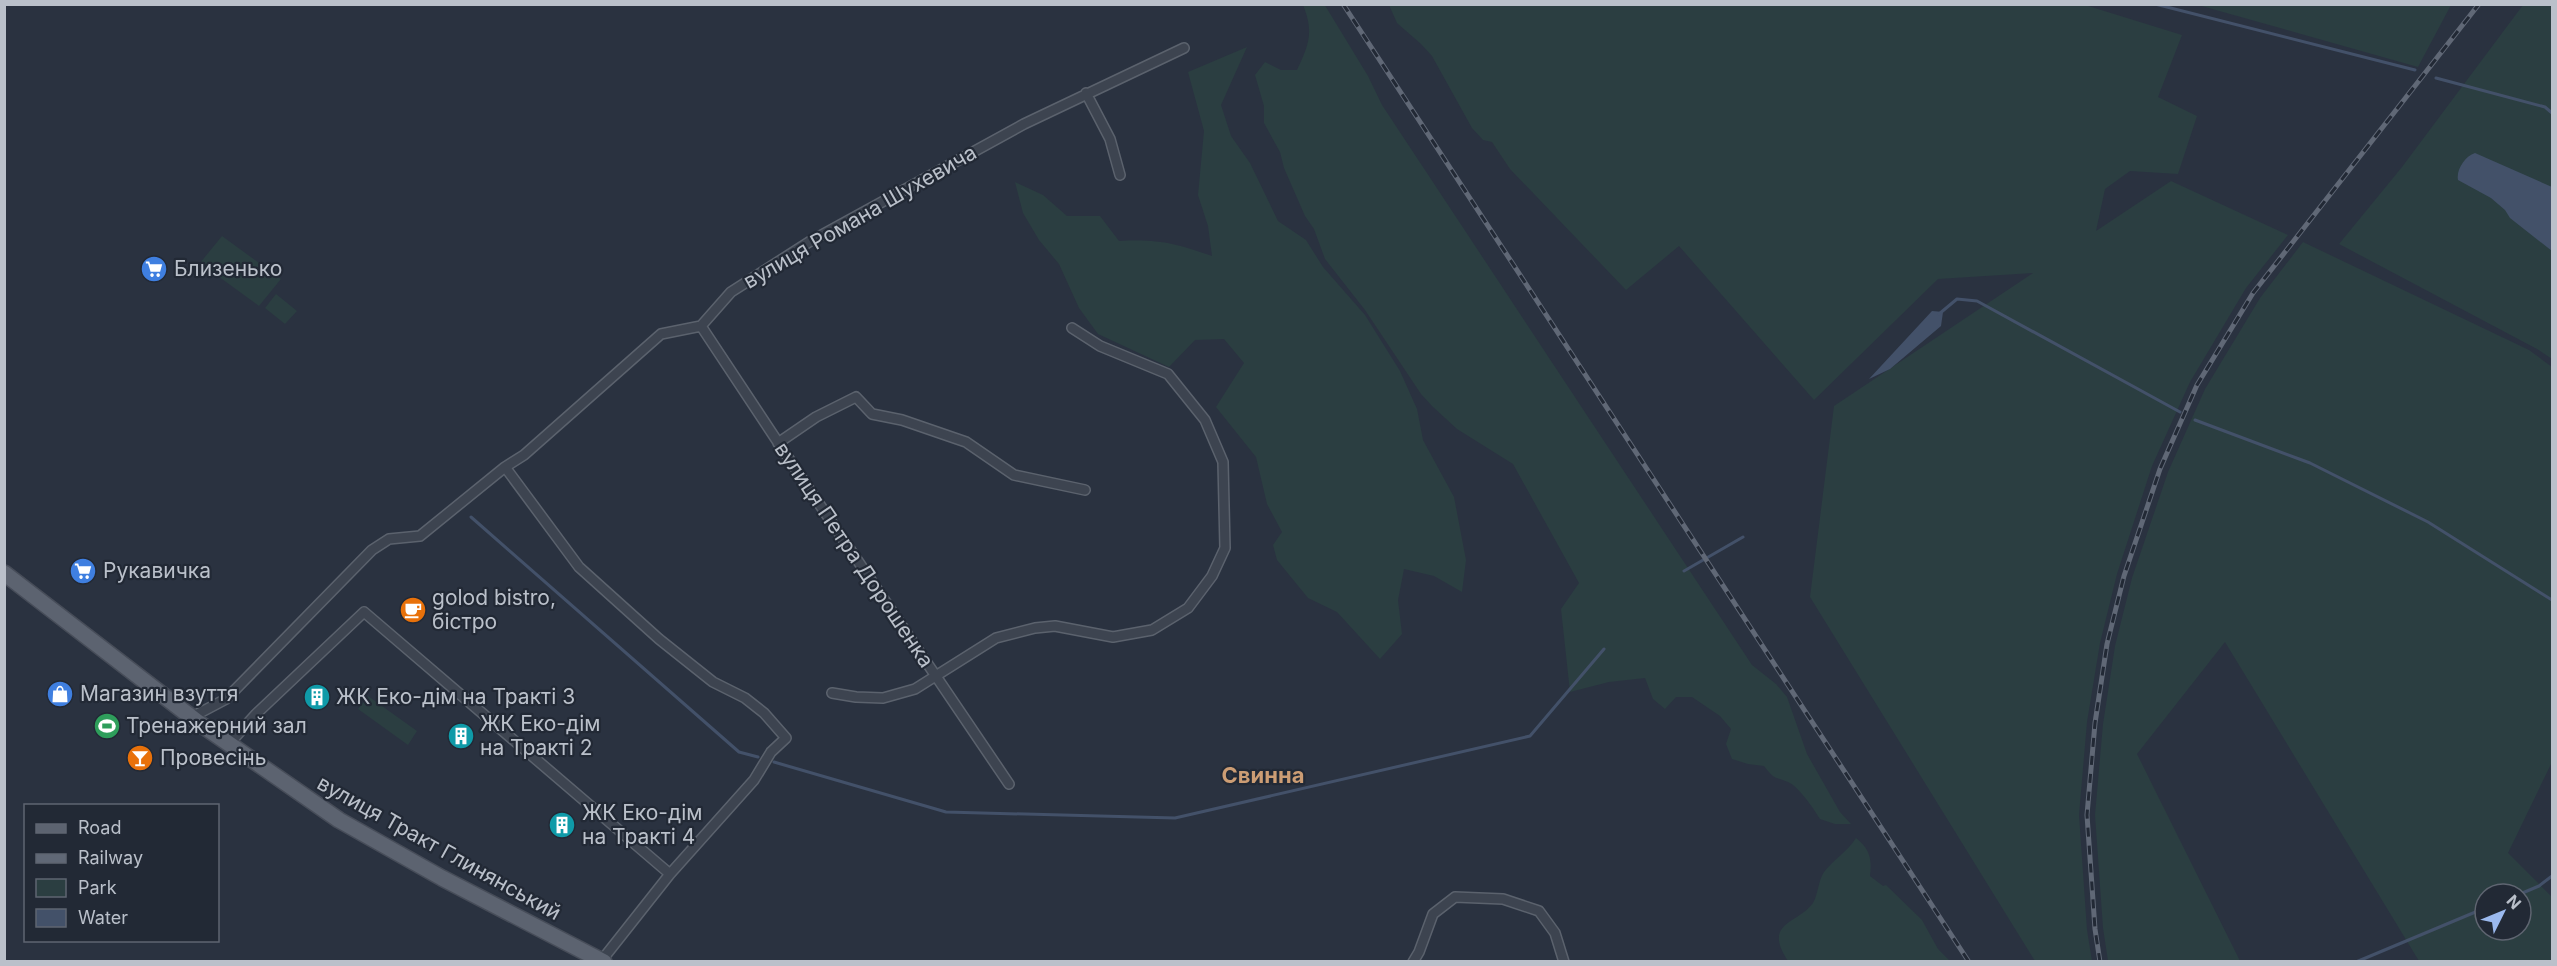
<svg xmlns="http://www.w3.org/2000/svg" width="2557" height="966" viewBox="0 0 2557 966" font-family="Inter,sans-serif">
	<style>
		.green { fill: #2b3e41; fill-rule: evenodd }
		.water { fill: #435169 }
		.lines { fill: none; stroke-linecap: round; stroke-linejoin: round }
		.stream { stroke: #435169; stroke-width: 3 }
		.minor-casing { stroke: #5b626d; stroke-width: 12 }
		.primary-casing { stroke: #474d59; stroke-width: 18 }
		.minor { stroke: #3d4450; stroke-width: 9 }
		.primary { stroke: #5c6370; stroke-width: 15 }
		.rail-casing { stroke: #606876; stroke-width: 5 }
		.rail { stroke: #222935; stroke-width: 3; stroke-dasharray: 9; stroke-linecap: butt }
		.labels { text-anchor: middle; stroke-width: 4.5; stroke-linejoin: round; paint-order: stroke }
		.street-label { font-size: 21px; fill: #bac0ca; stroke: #222935 }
		.poi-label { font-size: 21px; fill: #bac0ca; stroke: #222935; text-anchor: start }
		.neighbourhood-label { font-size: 22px; font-weight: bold; fill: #cc9d74; stroke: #222935 }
	</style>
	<rect width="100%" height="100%" fill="#2a3240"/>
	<path class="green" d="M1303,5H1324L1326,7L1368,76L1382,105L1752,665L1776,684L1787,697L1807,754L1840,812L1851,824H1835L1820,819C1814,809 1798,786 1788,782C1773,776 1775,780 1764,766L1748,764L1732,759L1726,744L1731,729L1720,716L1692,697H1676L1665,709L1653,699L1645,678L1609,682L1570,692L1561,609L1579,583L1513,464L1457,429L1432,406L1421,394L1365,310L1325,259L1314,229L1305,216L1284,168L1280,152L1264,123V106L1255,75L1265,62L1281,70H1297C1309,44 1314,32 1303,5Z
		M2085,5L2182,35L2158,97L2197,116L2178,174L2130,171L2105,189L2096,231L2171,181L2288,235L2246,288L2190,382L2152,466L2117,574L2100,643L2087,722L2079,815L2087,930L2092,961H2035L1810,597L1834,406L2033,273L1938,279L1814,400L1679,246L1626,290L1510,169L1492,142L1483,140L1472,128L1432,56L1421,44L1397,23L1389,5Z
		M2198,5H2451L2418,67Z
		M2523,5H2552V359L2537,349L2339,244L2402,167Z
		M1247,47L1221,105L1231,136L1250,163L1278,221L1306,240L1323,267L1365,315L1400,371L1417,409L1423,440L1454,497L1466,560L1462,592L1434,576L1404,569L1398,600L1402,634L1380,659L1337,612L1308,598L1277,560L1273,545L1282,532L1267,504L1256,457L1216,407L1244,363L1224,339L1195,340L1169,367L1098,334L1079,308L1059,264L1039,240L1023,213L1015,182L1043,195L1067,216H1100L1119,241C1160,239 1174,243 1212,256L1208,226L1198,195L1204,131L1188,72Z
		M222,236L281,279L259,306L200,263Z
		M2303,242L2529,350L2552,367V762L2508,853L2552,897V961H2419L2225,642L2137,754L2240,961H2108L2103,928L2095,815L2103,724L2115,646L2132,578L2168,472L2205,389L2260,298ZM2485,894H2521V930H2485Z
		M276,294L297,311L285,324L265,308Z
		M368,696L417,731L408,745L358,709Z
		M1856,838C1870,849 1872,859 1870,876L1883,886L1886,885L1922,920L1938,949L1950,961H1788C1762,922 1798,924 1813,903C1818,895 1818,881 1824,872C1834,859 1847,852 1856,838Z"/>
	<path class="water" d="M2475,153L2552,187V251L2510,218L2505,210L2491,198L2458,180C2456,170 2465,156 2475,153Z
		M1932,311L1943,312L1941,326L1890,369L1869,379Z"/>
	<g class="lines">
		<path class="stream" d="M2155,4L2415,70
			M2436,78L2545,107L2552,113
			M1939,314L1957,299L1977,301L2180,412
			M2195,420L2310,463L2428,522L2552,600
			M471,517L739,752L758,757
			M1684,571L1743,537
			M774,762L946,812L1175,818L1530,736L1604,649
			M2520,894L2539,886L2552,876
			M2356,962L2485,908"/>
		<defs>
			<path id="minor" d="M1086,93L1110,139L1120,175
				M701,326L799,474L1009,784
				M778,443L816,417L856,397L872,414L902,420L966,442L1014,475L1085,490
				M505,467L579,567L659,639L713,682L745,698L764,713L786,738L771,752L754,780L670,874L602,960
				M832,693L856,697L883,698L915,689L996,638L1035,628L1055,626L1113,637L1152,630L1188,608L1212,576L1225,548L1223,462L1205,420L1168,374L1100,346L1072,328
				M192,717L226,699L372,550L389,539L420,536L505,467L524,455L661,334L701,326L731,292L809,242L1024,124L1184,48
				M229,744L256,714L364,612L670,874
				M1413,962L1419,952L1433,914L1455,897L1503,899L1539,911L1555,933L1564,962"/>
			<path id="primary" d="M4,573L199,723L339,820L442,878L604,962"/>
		</defs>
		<use href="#minor" class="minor-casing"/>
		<use href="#primary" class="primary-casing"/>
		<use href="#minor" class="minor"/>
		<use href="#primary" class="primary"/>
		<defs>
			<path id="rail" d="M1343,4L1969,962
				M2100,962L2095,929L2087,815L2095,723L2107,644L2124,576L2160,469L2197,385L2253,293L2479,4"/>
		</defs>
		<use href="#rail" class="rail-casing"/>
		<use href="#rail" class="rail"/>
	</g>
	<defs>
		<symbol id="supermarket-disc" viewBox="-11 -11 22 22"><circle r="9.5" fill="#3f7fe0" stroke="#222935"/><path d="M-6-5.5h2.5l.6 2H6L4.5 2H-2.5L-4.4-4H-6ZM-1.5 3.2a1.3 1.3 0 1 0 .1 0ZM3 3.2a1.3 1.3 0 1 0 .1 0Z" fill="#fff"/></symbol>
		<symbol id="cafe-disc" viewBox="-11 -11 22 22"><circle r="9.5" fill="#e8710a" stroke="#222935"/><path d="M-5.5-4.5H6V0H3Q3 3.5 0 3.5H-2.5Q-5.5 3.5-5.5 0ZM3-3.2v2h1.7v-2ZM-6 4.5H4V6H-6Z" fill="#fff"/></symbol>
		<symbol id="shop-disc" viewBox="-11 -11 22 22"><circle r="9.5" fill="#3f7fe0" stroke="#222935"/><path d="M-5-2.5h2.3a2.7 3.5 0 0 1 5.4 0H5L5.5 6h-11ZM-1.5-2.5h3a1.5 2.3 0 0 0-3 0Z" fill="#fff"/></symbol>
		<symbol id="building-disc" viewBox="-11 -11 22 22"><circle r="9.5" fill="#0f9aa8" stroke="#222935"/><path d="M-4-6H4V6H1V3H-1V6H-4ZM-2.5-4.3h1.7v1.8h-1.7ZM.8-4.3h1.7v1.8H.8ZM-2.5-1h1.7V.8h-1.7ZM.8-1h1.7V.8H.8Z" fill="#fff"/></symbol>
		<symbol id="stadium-disc" viewBox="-11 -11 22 22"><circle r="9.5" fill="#2e9e5b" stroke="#222935"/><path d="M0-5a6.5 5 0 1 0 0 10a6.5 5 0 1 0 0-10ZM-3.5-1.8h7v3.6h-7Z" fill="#fff"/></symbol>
		<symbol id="bar-disc" viewBox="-11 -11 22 22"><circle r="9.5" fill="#e8710a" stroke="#222935"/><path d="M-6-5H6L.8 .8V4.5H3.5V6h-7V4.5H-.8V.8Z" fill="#fff"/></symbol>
	</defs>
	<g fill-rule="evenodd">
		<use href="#supermarket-disc" x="139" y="254" width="30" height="30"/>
		<use href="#supermarket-disc" x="68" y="556" width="30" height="30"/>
		<use href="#cafe-disc" x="398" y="595" width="30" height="30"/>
		<use href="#shop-disc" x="45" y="679" width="30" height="30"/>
		<use href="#building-disc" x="302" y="682" width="30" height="30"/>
		<use href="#stadium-disc" x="92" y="711" width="30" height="30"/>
		<use href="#building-disc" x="446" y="721" width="30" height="30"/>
		<use href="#bar-disc" x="125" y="743" width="30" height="30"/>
		<use href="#building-disc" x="547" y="810" width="30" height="30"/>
	</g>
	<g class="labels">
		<g class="street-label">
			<text transform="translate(860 217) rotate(-30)" y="7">вулиця Романа Шухевича</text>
			<text transform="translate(854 555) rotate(56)" y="7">вулиця Петра Дорошенка</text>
			<text transform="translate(439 848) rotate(29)" y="7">вулиця Тракт Глинянський</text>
		</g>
		<g class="poi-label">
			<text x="174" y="276">Близенько</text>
			<text x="103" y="578">Рукавичка</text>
			<text x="432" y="605">golod bistro,<tspan x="432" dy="24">бістро</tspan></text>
			<text x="80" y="701">Магазин взуття</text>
			<text x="336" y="704">ЖК Еко-дім на Тракті 3</text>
			<text x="480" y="731">ЖК Еко-дім<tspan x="480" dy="24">на Тракті 2</tspan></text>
			<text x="126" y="733">Тренажерний зал</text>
			<text x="160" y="765">Провесінь</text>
			<text x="582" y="820">ЖК Еко-дім<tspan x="582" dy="24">на Тракті 4</tspan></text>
		</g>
		<g class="neighbourhood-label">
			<text x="1263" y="783">Свинна</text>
		</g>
	</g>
	<rect width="2557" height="966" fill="none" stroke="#bac0ca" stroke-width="12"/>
	<rect x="24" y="804" width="195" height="138" fill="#222935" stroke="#5f6571" stroke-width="1.5"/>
	<rect x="36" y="824" width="30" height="9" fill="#5c6370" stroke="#5f6571" stroke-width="1.5"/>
	<text x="78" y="834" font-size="18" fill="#bac0ca">Road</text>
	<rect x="36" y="854" width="30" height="9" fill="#606876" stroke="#5f6571" stroke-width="1.5"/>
	<text x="78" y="864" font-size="18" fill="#bac0ca">Railway</text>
	<rect x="36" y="879" width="30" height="18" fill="#2b3e41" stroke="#5f6571" stroke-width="1.5"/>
	<text x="78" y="894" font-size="18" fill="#bac0ca">Park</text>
	<rect x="36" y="909" width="30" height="18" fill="#435169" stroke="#5f6571" stroke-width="1.5"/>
	<text x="78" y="924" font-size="18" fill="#bac0ca">Water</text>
	<g transform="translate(2503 912) rotate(47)"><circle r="28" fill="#222935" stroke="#5f6571" stroke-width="1.5"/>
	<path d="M0-4.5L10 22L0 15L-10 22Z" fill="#9bb9ee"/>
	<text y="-9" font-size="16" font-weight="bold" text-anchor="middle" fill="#bac0ca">N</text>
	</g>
</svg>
